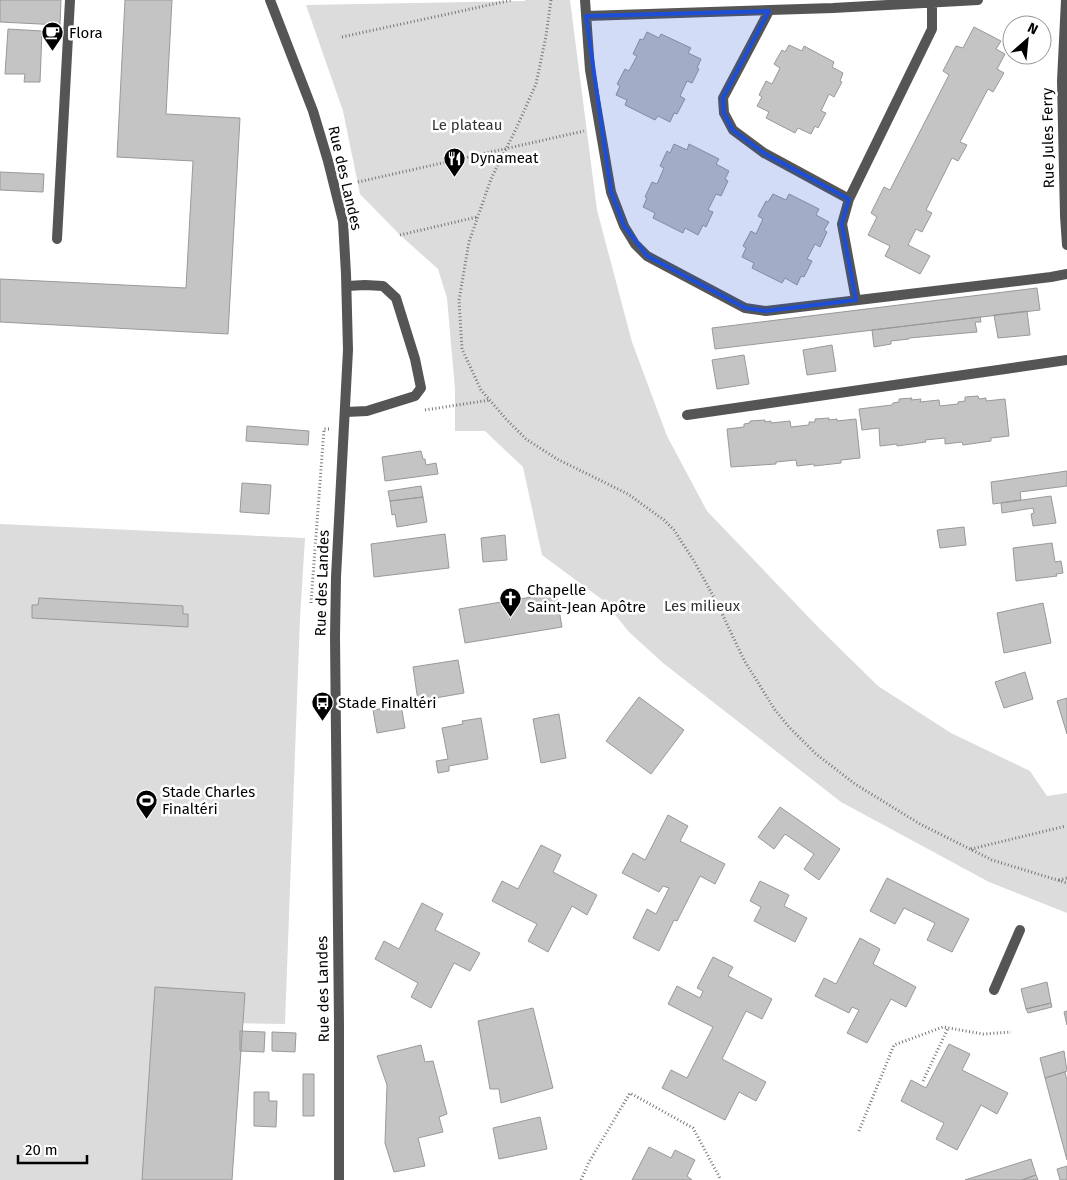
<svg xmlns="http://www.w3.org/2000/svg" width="1067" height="1180" viewBox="0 0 1067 1180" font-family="'Fira Sans',sans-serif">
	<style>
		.green { fill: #dcdcdc }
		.building { fill: #c4c4c4; stroke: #999 }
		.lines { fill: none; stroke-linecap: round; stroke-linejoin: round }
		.path { stroke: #777; stroke-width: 3; stroke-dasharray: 1 2.5; stroke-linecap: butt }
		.service { stroke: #555; stroke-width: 10 }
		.minor { stroke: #555; stroke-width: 10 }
		.marked { fill: #1d4ed8; fill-opacity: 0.2; stroke: #1d4ed8; stroke-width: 4; stroke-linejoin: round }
		.labels { text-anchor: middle; stroke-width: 5; stroke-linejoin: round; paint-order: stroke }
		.poi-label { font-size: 15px; fill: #000; stroke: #fff; text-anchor: start }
		.park-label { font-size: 15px; fill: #333; stroke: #fff }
		.street-label { font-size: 15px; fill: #000; stroke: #fff }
	</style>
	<rect width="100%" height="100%" fill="#fff"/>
	<path class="green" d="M525,0H570L597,210L632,342L667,436L707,511L819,628L878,686L951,733L1030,771L1047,796L1067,793V913L989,882L841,802L663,663L629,632L604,601L542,555L523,467L485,431H455V389L447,298L438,269L400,235L360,194L343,111L306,5L525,1Z
		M0,524L305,538L300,618L285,1024L234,1023L227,1180H0Z"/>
	<path class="building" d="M0,0H61L60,25L0,22Z
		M125,0H172L166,114L240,118L228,334L0,322V279L186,288L193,161L117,157Z
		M974,27L1001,41L996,49L1005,54L997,69L1004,73L993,92L988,89L960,142L967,145L958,161L952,158L926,210L932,213L922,232L916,229L908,245L930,256L920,274L885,256L890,246L868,235L877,217L871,213L884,187L890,190L949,75L943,71L956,46L963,48Z
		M8,29L42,31L40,82H24L25,74H5Z
		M647,32L659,38L661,34L691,48L688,53L701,59L697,68L699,69L692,83L687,81L680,96L685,99L677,114L674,113L670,122L658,116L655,120L625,105L627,100L616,95L620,86L617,84L625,69L629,71L637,56L633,54L640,39L643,40Z
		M789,45L802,51L804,46L834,62L832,67L843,73L840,81L842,82L834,97L829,94L821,111L826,113L818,128L815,126L811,134L798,128L795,133L766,118L769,112L757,106L762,97L759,95L766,81L772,84L780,68L774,64L782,50L785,52Z
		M674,144L687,150L689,144L719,159L716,164L729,171L725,179L728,181L721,196L716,194L708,210L713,212L706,227L703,225L698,235L685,228L683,233L653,218L655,213L643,207L647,198L645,197L652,182L657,184L664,168L660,166L667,151L670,153Z
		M0,172L44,174L43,192L0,190Z
		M773,194L786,200L789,194L819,209L816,215L829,222L824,230L827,232L820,247L815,244L807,259L812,261L804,277L801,276L797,285L785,278L782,283L752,268L754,263L742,257L746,248L743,246L751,231L756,234L763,219L758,216L766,201L768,202Z
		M1037,288L1040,310L715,349L712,328Z
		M1027,311L1030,335L998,338L994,315Z
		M980,317L981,322H975L977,332L909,338V339L891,341V344L874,347L872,330Z
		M832,345L836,371L807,375L803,350Z
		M744,355L749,384L717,389L712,360Z
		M978,396L979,399L986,398V401L1005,399L1009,436L991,438V441L963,445L962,442L945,444V438L925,440L926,442L897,446V444L880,446L879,428L862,430L859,409L892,405L893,403L899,402V399L912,398L911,400L921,399L920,402L939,400L940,406L958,404V402L965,401V397Z
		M829,418V420L837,419V421L856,419L860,458L841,460V463L814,466V464L797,466L796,460L776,462V464L731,467L727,429L744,427V424L750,423V421L765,420V422L771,421V423L790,421L791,427L809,425V422H815V419Z
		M247,426L309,431L308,445L246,441Z
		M421,451L423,459H425L426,465L436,463L438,474L385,481L382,457Z
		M1067,471V486L1020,492L1021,500L993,504L991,482Z
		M242,483L271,485L269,514L240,512Z
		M421,486L423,497L390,501L388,491Z
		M1051,496L1056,523L1033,526L1031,514L1034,513L1033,508L1002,513L1001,503Z
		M423,497L427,522L397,527L395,514L392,515L390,501Z
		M964,527L966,545L940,548L937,530Z
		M445,534L449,568L374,577L371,544Z
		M505,535L507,560L483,562L481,538Z
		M1052,543L1055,562L1061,561L1063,573L1056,574L1057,576L1016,581L1013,548Z
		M556,593L562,627L465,643L459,609Z
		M39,598L183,606V614H188V627L32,618V605H38Z
		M1043,603L1051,643L1004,653L997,613Z
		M458,660L464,693L418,701L413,667Z
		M1025,672L1033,699L1004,708L995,682Z
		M639,697L684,730L651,774L606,741Z
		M1067,698V734L1057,701Z
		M401,705L405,728L377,733L373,710Z
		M559,714L566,758L541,763L533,719Z
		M481,718L488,759L449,766V771L438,773L436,761L448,759L442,728L463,724L462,721Z
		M780,807L840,849L819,880L804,869L814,854L785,834L774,849L758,837Z
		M668,815L688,826L680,841L725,864L715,884L700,876L677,921L674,920L659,951L633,938L647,909L656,914L669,888L663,886L659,892L622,873L633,853L645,860Z
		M541,845L561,855L553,872L597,895L587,915L572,906L548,952L528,941L537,924L492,901L502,881L518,889Z
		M887,878L969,919L952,952L927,940L935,923L904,908L895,924L870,911Z
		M760,881L789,895L784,906L807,918L795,942L754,921L761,907L750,901Z
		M422,903L443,914L435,930L480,953L470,971L454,963L431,1008L411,997L418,983L375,959L384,941L399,949Z
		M860,938L880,949L873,964L916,987L906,1007L891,999L867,1043L847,1033L859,1010L852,1007L849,1013L815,996L824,978L836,984Z
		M713,957L733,967L728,976L772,999L762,1019L746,1011L722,1059L766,1082L756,1101L739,1092L725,1120L662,1088L671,1070L687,1078L713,1027L668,1004L677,986L700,998L703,991L697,988Z
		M1047,982L1051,1003L1026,1009L1021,989Z
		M155,987L245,993L232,1180H142Z
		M1051,1003L1052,1007L1028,1013L1026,1009Z
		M533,1008L553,1088L501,1103L499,1089H490L478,1021Z
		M1067,1011V1025L1064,1012Z
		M240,1031L265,1032L264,1052L240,1051Z
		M272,1032L296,1033L295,1052L272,1051Z
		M949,1044L970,1054L962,1070L1008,1093L997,1114L981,1105L957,1150L936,1139L944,1123L901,1101L911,1080L926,1088Z
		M421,1045L425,1062L433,1061L447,1114L439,1117L443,1132L418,1138L425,1166L394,1172L385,1143L387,1085L377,1056Z
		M1064,1051L1067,1071L1045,1078L1040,1058Z
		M1065,1072L1067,1081V1160L1045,1078Z
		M303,1074H314V1116H303Z
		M254,1092H269V1101H277L276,1127L254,1126Z
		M540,1117L547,1149L499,1159L493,1128Z
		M649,1147L671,1158L675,1150L695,1160L687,1176L692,1180H632Z
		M1031,1159L1036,1175L1022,1180H965Z
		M1067,1166V1180H1060L1057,1169Z
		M1036,1175L1038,1180H1022Z"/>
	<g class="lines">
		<path class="path" d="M551,0L546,36L536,84L516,129L491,179L469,242L459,300L462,349L481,390L506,419L526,439L557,459L628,494L664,520L674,530L694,561L717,603L744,660L775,710L789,727L816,754L855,784L920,824L992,860L1067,883
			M342,37L512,0
			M358,182L584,131
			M400,235L477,217
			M425,410L490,400
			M311,603L324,429H329
			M971,849L1066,826
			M1059,880L1067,878
			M923,1081L948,1028
			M859,1131L894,1045L943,1027L983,1034L1011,1032
			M581,1180L589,1162L630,1093L693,1128L721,1180"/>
		<path class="service" d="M57,239L70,0
			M346,412L367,411L415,396L421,388L415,359L396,298L383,286L365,285L347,286
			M994,990L1020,930"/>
		<path class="minor" d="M270,0L313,111L328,161L343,221L346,274L348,350L336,577L335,637L339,1025V1180
			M585,0L590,70L611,192L624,226L635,244L647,256L745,308L766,311L1051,277L1067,274
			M1066,0L1062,81L1065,216L1067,245
			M769,11L723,98L724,113L733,130L764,153L849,199
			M586,16L833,8L978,0
			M856,300L842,224L849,199L932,29V3
			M687,415L1067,360"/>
	</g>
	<path class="marked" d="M769,11L723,98L724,113L733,130L764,153L849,199L842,224L856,300L766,311L745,308L647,256L624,226L611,192L586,16Z"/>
	<defs>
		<symbol id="cafe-pin" viewBox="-11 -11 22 30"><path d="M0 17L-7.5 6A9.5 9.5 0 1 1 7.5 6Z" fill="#000" stroke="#fff"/><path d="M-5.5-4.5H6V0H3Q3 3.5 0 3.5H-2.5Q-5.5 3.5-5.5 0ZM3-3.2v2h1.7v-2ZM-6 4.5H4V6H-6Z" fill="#fff"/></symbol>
		<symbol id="restaurant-pin" viewBox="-11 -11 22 30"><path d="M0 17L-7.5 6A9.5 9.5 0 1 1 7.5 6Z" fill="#000" stroke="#fff"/><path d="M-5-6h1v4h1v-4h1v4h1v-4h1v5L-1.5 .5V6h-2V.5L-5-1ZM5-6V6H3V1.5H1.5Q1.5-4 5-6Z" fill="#fff"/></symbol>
		<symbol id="church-pin" viewBox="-11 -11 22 30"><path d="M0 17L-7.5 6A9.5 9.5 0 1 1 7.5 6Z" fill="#000" stroke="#fff"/><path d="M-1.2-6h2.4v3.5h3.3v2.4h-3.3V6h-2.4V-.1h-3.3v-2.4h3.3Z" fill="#fff"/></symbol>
		<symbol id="bus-pin" viewBox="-11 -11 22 30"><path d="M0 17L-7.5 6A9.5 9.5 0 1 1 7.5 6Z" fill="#000" stroke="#fff"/><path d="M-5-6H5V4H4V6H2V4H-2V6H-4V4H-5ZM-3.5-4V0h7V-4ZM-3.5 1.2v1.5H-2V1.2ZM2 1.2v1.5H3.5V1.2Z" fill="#fff"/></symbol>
		<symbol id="stadium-pin" viewBox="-11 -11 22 30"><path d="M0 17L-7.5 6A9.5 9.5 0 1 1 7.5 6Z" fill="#000" stroke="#fff"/><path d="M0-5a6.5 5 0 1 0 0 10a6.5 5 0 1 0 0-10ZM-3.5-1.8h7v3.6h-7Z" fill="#fff"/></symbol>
	</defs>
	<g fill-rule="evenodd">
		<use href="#cafe-pin" x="40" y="20" width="25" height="34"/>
		<use href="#restaurant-pin" x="442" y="146" width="25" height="34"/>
		<use href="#church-pin" x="498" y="586" width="25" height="34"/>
		<use href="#bus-pin" x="310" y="690" width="25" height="34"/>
		<use href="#stadium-pin" x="134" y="788" width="25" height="34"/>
	</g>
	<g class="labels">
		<g class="poi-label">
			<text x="69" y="38">Flora</text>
			<text x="470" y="163">Dynameat</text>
			<text x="527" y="595">Chapelle<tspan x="527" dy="17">Saint-Jean Apôtre</tspan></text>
			<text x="338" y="708">Stade Finaltéri</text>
			<text x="162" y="797">Stade Charles<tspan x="162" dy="17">Finaltéri</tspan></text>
		</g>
		<g class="park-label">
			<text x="467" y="130">Le plateau</text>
			<text x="702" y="611">Les milieux</text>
		</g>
		<g class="street-label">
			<text transform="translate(1048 138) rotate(-91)" y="5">Rue Jules Ferry</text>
			<text transform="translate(345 178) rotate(77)" y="5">Rue des Landes</text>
			<text transform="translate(322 583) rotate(-88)" y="5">Rue des Landes</text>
			<text transform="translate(323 989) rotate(-91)" y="5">Rue des Landes</text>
		</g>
	</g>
	<g transform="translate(1027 40) rotate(27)"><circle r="24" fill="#ffffff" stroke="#999999"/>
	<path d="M0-4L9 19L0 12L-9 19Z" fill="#000000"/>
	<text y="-8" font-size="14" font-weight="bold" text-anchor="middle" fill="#000000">N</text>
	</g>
	<path d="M18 1155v8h69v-8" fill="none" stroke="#000000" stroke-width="2.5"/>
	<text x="25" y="1155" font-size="15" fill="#000000" stroke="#ffffff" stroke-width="4" paint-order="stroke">20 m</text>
</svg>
